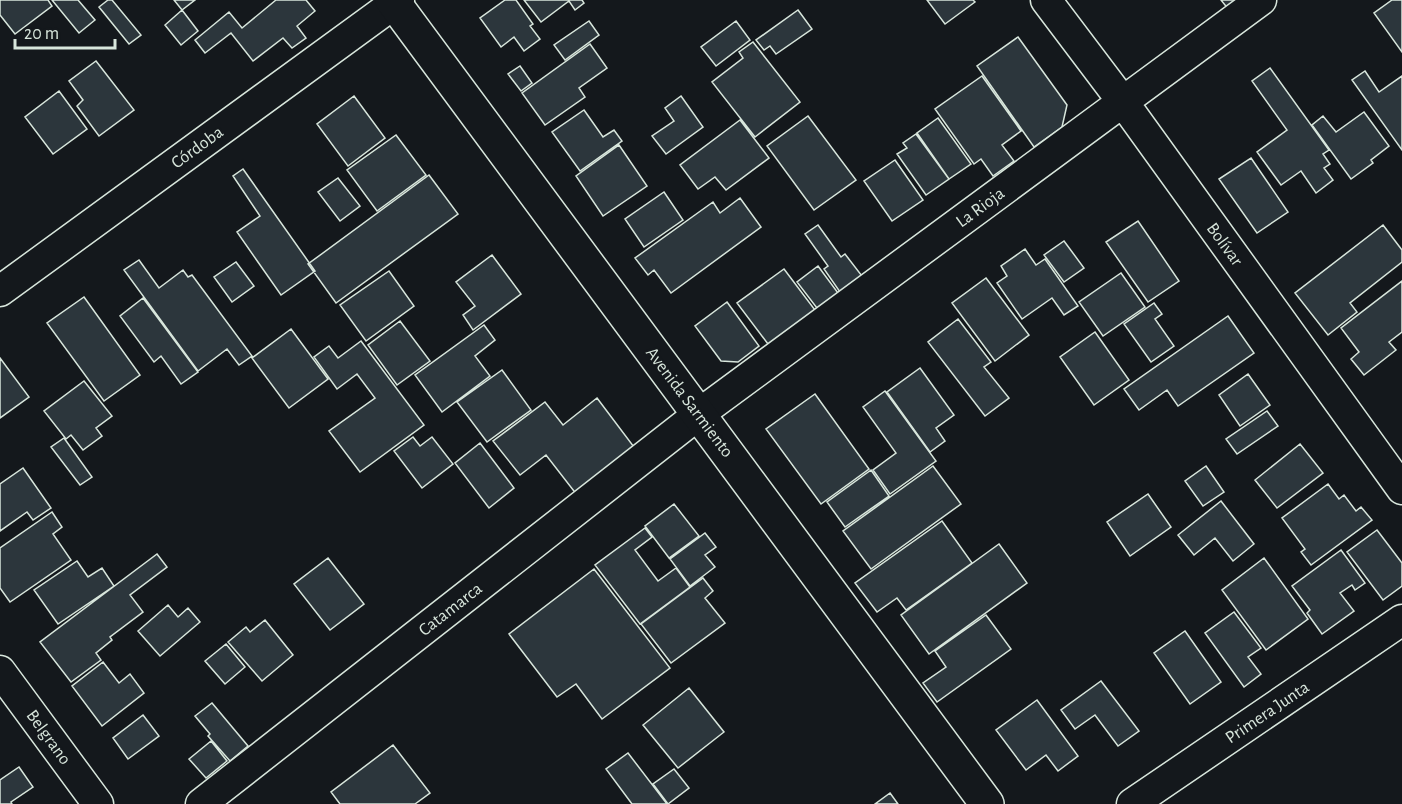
<svg xmlns="http://www.w3.org/2000/svg" width="1402" height="804" viewBox="0 0 1402 804" font-family="'Alegreya Sans',sans-serif">
	<style>
		.building { fill: #2c363c; stroke: #d8e6dc; stroke-width: 1.5 }
		.lines { fill: none; stroke-linecap: round; stroke-linejoin: round }
		.street-casing { stroke: #d8e6dc; stroke-width: 33 }
		.secondary-casing { stroke: #d8e6dc; stroke-width: 36 }
		.street { stroke: #14181c; stroke-width: 30 }
		.secondary { stroke: #14181c; stroke-width: 33 }
		.labels { text-anchor: middle; stroke-width: 4.5; stroke-linejoin: round; paint-order: stroke }
		.street-label { font-size: 18px; fill: #d8e6dc; stroke: #14181c }
	</style>
	<rect width="100%" height="100%" fill="#14181c"/>
	<path class="building" d="M0,0H48L52,6L15,34L0,15Z
		M52,0H78L95,20L79,33Z
		M108,0H112L141,35L129,44L99,7Z
		M174,0H195L182,10Z
		M276,0H306L315,11L297,26L306,38L292,48L283,38L253,61L231,33L205,53L195,40L229,12L242,28Z
		M505,0H516L533,24L530,26L540,39L524,51L514,37L501,47L480,18Z
		M524,0H582L584,3L575,10L569,1L541,22Z
		M927,0H973L975,2L945,24Z
		M1221,0H1242L1229,10Z
		M1392,0H1402V52L1374,13Z
		M182,10L198,31L181,45L165,25Z
		M798,10L812,29L776,54L770,46L764,50L756,40Z
		M589,21L599,35L565,60L554,45Z
		M736,21L750,40L716,66L701,47Z
		M1018,37L1067,105L1062,127L1034,147L977,66Z
		M753,42L800,102L755,137L712,82L743,58L739,52Z
		M590,44L607,68L579,88L585,97L545,125L522,93Z
		M96,61L134,110L99,136L77,106L83,100L69,81Z
		M520,66L532,83L521,91L508,74Z
		M1270,68L1329,150L1323,154L1330,164L1324,168L1333,180L1316,193L1301,171L1281,185L1257,152L1287,130L1252,81Z
		M1365,71L1379,92L1402,76V150L1352,80Z
		M982,76L1021,131L1002,145L1014,161L993,176L981,159L974,164L935,109Z
		M59,91L87,129L53,154L25,117Z
		M354,96L385,138L348,166L317,124Z
		M681,96L703,127L666,154L652,136L674,121L665,108Z
		M584,110L603,137L614,130L622,141L580,171L552,132Z
		M1364,112L1389,146L1371,160L1373,163L1351,179L1312,125L1323,116L1336,132Z
		M808,116L856,180L814,210L767,146Z
		M938,118L971,164L949,179L917,133Z
		M740,120L769,158L726,190L715,177L698,189L680,165Z
		M916,134L949,179L926,195L897,154L907,148L903,143Z
		M396,135L426,175L377,211L347,170Z
		M619,145L647,186L603,216L576,176Z
		M1251,158L1288,212L1257,233L1219,179Z
		M895,160L923,200L892,221L864,181Z
		M243,169L315,271L281,295L237,232L260,216L233,176Z
		M429,175L458,214L336,303L308,264Z
		M338,178L360,206L340,221L318,192Z
		M664,192L683,220L644,247L625,219Z
		M740,198L761,227L671,293L654,270L648,275L635,258L713,202L720,213Z
		M1138,221L1179,281L1148,302L1106,242Z
		M818,225L841,257L845,254L862,276L840,292L824,269L828,266L805,234Z
		M1383,225L1402,250V262L1350,303L1357,312L1328,335L1295,293Z
		M1064,241L1084,268L1064,282L1044,255Z
		M1025,249L1036,265L1045,259L1078,306L1064,315L1052,298L1022,319L997,283L1007,276L1001,266Z
		M492,255L521,294L473,330L463,315L475,306L456,282Z
		M139,260L159,288L183,270L188,277L192,275L252,356L239,365L227,349L198,371L124,270Z
		M236,262L254,286L232,302L214,277Z
		M818,266L841,297L820,312L797,282Z
		M784,269L818,314L771,348L737,303Z
		M389,271L414,306L366,341L340,305Z
		M1121,273L1145,307L1103,336L1079,302Z
		M986,278L1029,335L995,361L952,303Z
		M1402,281V332L1389,342L1396,350L1364,375L1351,359L1359,352L1341,328Z
		M84,297L140,375L104,401L47,323Z
		M143,298L198,372L181,384L161,356L154,362L120,316Z
		M727,302L759,346L738,362L721,361L695,326Z
		M1154,303L1162,314L1155,319L1174,346L1151,362L1124,324Z
		M1228,316L1254,353L1178,406L1167,390L1139,410L1124,389Z
		M958,319L991,362L984,367L1009,398L985,416L928,342Z
		M400,321L430,361L397,385L368,345Z
		M484,325L495,340L475,356L490,376L442,412L415,375Z
		M291,329L328,379L289,408L252,358Z
		M1095,332L1129,380L1094,405L1060,357Z
		M361,341L424,425L360,472L329,431L375,398L357,374L337,389L314,357L329,346L338,358Z
		M0,358L29,397L0,418Z
		M920,368L954,415L936,428L945,441L930,452L887,392Z
		M502,370L531,410L487,442L457,402Z
		M1248,374L1270,405L1240,426L1219,395Z
		M84,381L112,416L96,428L102,436L83,450L71,435L66,439L44,411Z
		M885,391L936,461L890,494L873,470L896,453L863,407Z
		M815,394L869,469L821,504L766,429Z
		M597,398L637,451L577,495L546,455L520,475L493,441L545,402L563,425Z
		M1267,411L1278,426L1237,454L1226,439Z
		M413,437L420,446L432,437L453,464L422,488L394,451Z
		M64,438L92,477L80,485L51,447Z
		M480,443L514,488L489,508L455,463Z
		M1300,444L1323,473L1277,508L1255,480Z
		M933,466L961,504L871,569L843,531Z
		M1206,466L1224,492L1203,506L1185,481Z
		M23,468L51,508L33,520L27,512L0,531V484Z
		M871,470L889,496L845,527L827,502Z
		M1328,484L1339,499L1344,495L1356,511L1361,507L1372,520L1311,565L1301,552L1305,549L1282,518Z
		M1148,494L1171,527L1130,556L1107,522Z
		M1221,501L1254,544L1233,561L1215,538L1194,555L1178,535Z
		M674,504L699,536L669,558L645,526Z
		M52,512L62,527L53,534L71,560L10,602L0,588V548Z
		M942,521L972,563L906,610L897,598L877,612L855,583Z
		M645,528L652,537L635,550L658,581L676,568L690,587L640,624L595,565Z
		M1377,530L1402,563V586L1383,600L1347,552Z
		M705,533L716,547L705,555L715,567L690,586L670,559Z
		M999,544L1027,583L929,654L901,615Z
		M1341,550L1365,583L1355,590L1352,585L1340,593L1354,611L1322,634L1307,613L1310,610L1292,586Z
		M157,554L167,567L130,595L143,612L110,637L112,640L96,653L101,660L71,682L40,642Z
		M328,558L364,604L330,630L294,584Z
		M1264,558L1308,619L1266,650L1222,590Z
		M77,561L88,577L102,568L114,586L58,624L34,590Z
		M594,569L670,668L602,719L576,684L557,697L509,634Z
		M703,578L713,591L705,598L725,623L671,663L641,624Z
		M168,605L178,617L188,608L200,622L160,656L138,631Z
		M1234,612L1261,648L1248,657L1261,674L1244,687L1205,633Z
		M986,615L1011,649L937,702L923,683L946,667L935,651Z
		M265,620L293,655L262,681L228,642L246,627L250,632Z
		M1185,631L1221,682L1190,704L1154,653Z
		M226,644L245,667L225,684L205,661Z
		M103,662L119,683L130,674L144,693L102,726L72,686Z
		M1101,681L1139,731L1118,746L1095,715L1075,729L1061,710Z
		M689,688L724,732L678,768L643,725Z
		M1037,700L1078,756L1058,771L1046,755L1026,770L996,730Z
		M212,703L248,746L230,761L208,736L210,734L195,716Z
		M143,715L159,736L128,759L113,738Z
		M211,741L227,761L206,778L189,759Z
		M393,745L430,793L415,804H340L331,792Z
		M628,753L667,804H632L606,769Z
		M19,767L33,787L11,802L12,804H0V780Z
		M674,769L689,788L668,804L653,784Z
		M890,793L898,804H875Z"/>
	<g class="lines">
		<defs>
			<path id="street" d="M1046,0L1123,102L1402,489
				M0,291L399,0
				M0,671L98,804
				M201,804L699,414L1261,0
				M1132,804L1402,620"/>
			<path id="secondary" d="M392,0L987,804"/>
		</defs>
		<use href="#street" class="street-casing"/>
		<use href="#secondary" class="secondary-casing"/>
		<use href="#street" class="street"/>
		<use href="#secondary" class="secondary"/>
	</g>
	<g class="labels">
		<g class="street-label">
			<text transform="translate(197 147) rotate(-36)" y="6">Córdoba</text>
			<text transform="translate(980 207) rotate(-36)" y="6">La Rioja</text>
			<text transform="translate(1225 244) rotate(54)" y="6">Bolívar</text>
			<text transform="translate(690 402) rotate(53)" y="6">Avenida Sarmiento</text>
			<text transform="translate(450 609) rotate(-38)" y="6">Catamarca</text>
			<text transform="translate(1267 712) rotate(-34)" y="6">Primera Junta</text>
			<text transform="translate(49 737) rotate(54)" y="6">Belgrano</text>
		</g>
	</g>
	<path d="M15 39v9h100v-9" fill="none" stroke="#d8e6dc" stroke-width="3"/>
	<text x="24" y="39" font-size="18" fill="#d8e6dc" stroke="#14181c" stroke-width="4.5" paint-order="stroke">20 m</text>
</svg>
